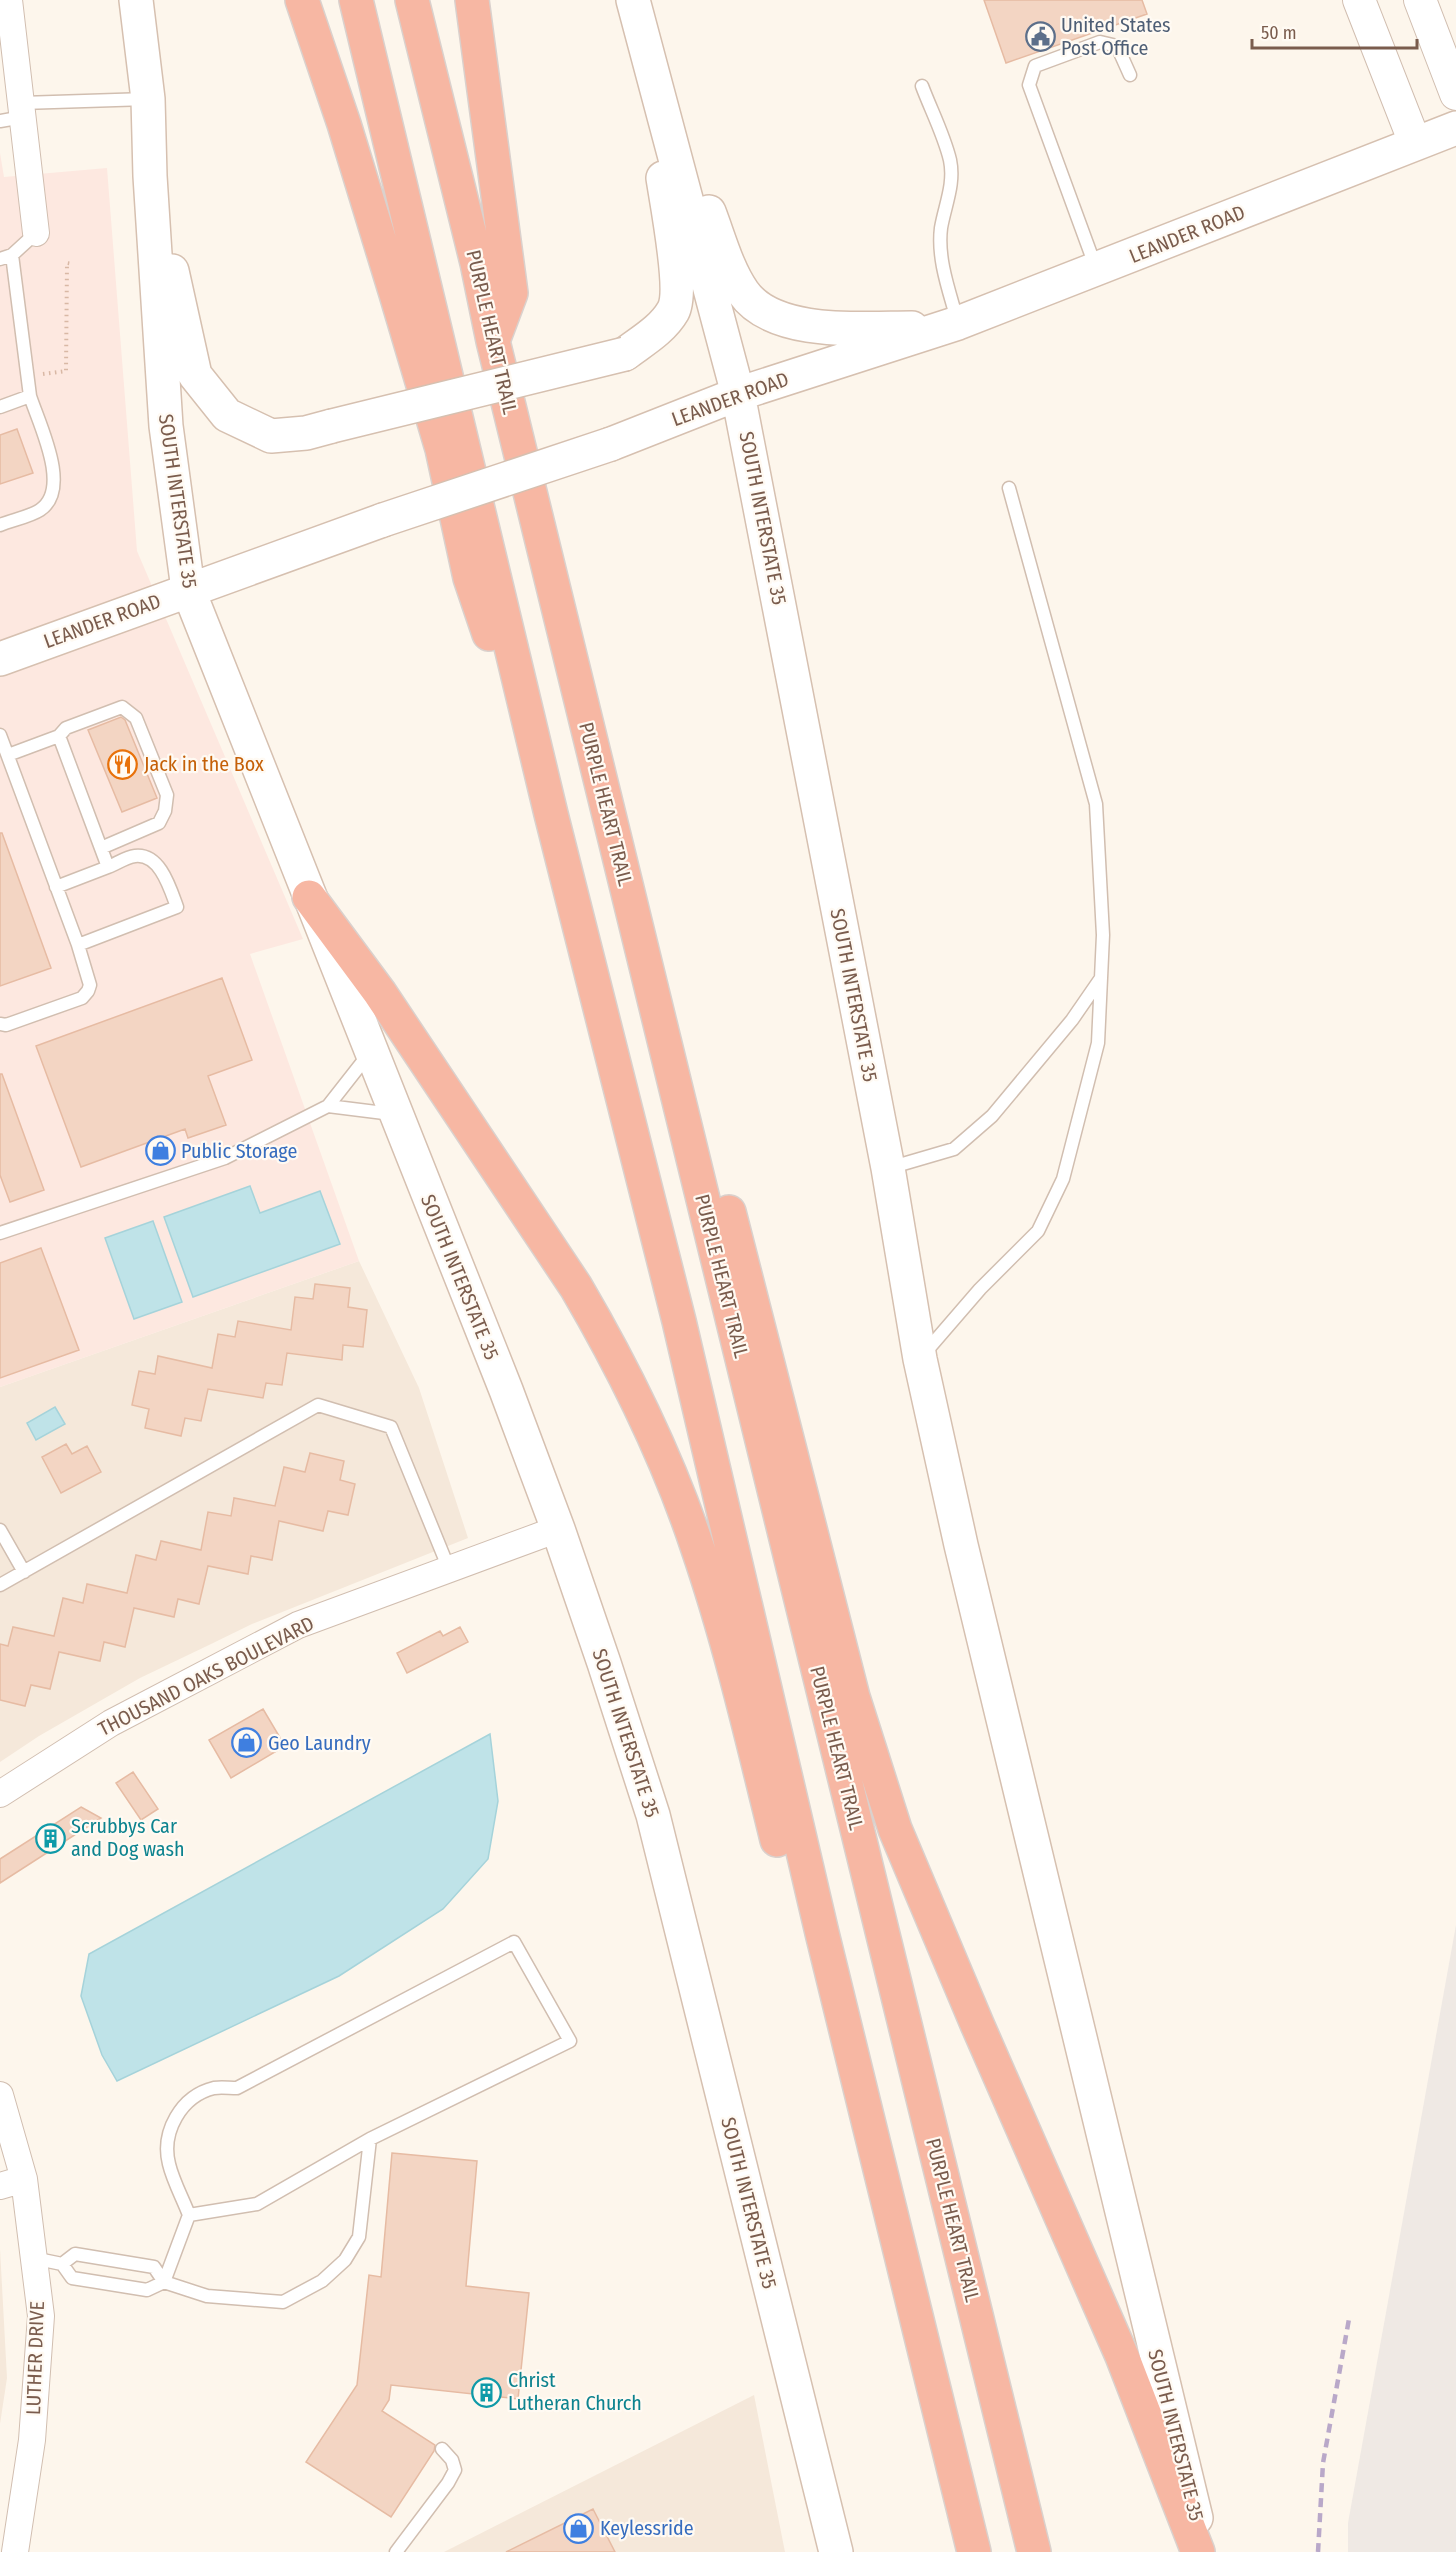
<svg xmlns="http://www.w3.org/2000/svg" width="1456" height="2552" viewBox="0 0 1456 2552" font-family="'Fira Sans Condensed',sans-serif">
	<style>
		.residential { fill: #f5e8da }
		.commercial { fill: #fde8e0 }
		.industrial { fill: #efe9e4 }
		.water { fill: #bfe3e8; stroke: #a5d3da; stroke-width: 1.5 }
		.building { fill: #f3d5c3; stroke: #e6bba3; stroke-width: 1.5 }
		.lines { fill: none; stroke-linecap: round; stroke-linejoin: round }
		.service-casing { stroke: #d1beb0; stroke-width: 15 }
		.minor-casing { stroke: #d1beb0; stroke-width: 28 }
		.tertiary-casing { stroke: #d1beb0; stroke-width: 34 }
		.secondary-casing { stroke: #d6c0b0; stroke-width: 36 }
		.motorway-casing { stroke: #dad1cd; stroke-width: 36 }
		.path { stroke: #d9b8a5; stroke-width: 4; stroke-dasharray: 1.5 4.5; stroke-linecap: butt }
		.service { stroke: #fff; stroke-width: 12 }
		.minor { stroke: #fff; stroke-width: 26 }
		.tertiary { stroke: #fff; stroke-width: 32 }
		.secondary { stroke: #fff; stroke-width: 33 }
		.motorway { stroke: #f7b7a3; stroke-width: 33 }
		.rail { stroke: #b9a8c9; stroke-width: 4.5; stroke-dasharray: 9 6; stroke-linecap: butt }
		.secondary-bridge-casing { stroke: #d6c0b0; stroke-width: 36; stroke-linecap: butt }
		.secondary-bridge { stroke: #fff; stroke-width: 33 }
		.labels { text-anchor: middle; stroke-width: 4.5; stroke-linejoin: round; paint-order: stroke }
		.service-label { font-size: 20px; fill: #4e5e75; stroke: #fffaf3; text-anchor: start }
		.street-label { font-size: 20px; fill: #7a5c4d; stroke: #fffaf3 }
		.food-label { font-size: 20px; fill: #c56008; stroke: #fffaf3; text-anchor: start }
		.shop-label { font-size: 20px; fill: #366cbe; stroke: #fffaf3; text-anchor: start }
		.culture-label { font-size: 20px; fill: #0d838f; stroke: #fffaf3; text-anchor: start }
	</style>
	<rect width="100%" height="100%" fill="#fdf6ec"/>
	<path class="residential" d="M359,1261L419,1388L468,1538L252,1624L209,1645L140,1678L39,1736L0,1762V1387Z
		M0,2249L7,2378L0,2424Z
		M754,2395L785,2552H444Z"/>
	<path class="commercial" d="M0,153L4,177L107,168L137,551L303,939L250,954L359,1261L0,1387Z"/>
	<path class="industrial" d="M1456,1925V2552H1348V2523Z"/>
	<path class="water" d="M250,1186L260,1213L320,1191L340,1244L193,1297L164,1217Z
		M153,1221L182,1302L134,1319L105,1238Z
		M55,1407L65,1424L36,1440L27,1423Z
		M490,1734L498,1801L488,1859L443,1909L339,1976L117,2081L102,2055L81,1996L89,1954Z"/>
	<path class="building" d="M984,0H1142L1147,14L1006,63Z
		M17,429L33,473L0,484V435Z
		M121,717L125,720L157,798L122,812L88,730Z
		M0,833H2L51,968L0,986Z
		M222,978L252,1060L208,1076L226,1125L188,1138L185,1129L81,1167L36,1046Z
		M0,1074H2L44,1190L10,1202L0,1175Z
		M41,1248L79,1350L0,1378V1263Z
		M315,1284L350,1288L348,1307L367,1310L363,1347L343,1345L342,1360L287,1353L282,1385L266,1383L263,1398L208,1389L201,1421L185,1418L181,1436L145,1428L149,1409L132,1405L139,1371L155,1374L158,1356L212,1368L218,1334L235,1337L238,1321L291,1330L295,1297L313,1299Z
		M66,1444L72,1454L87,1446L101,1472L61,1493L42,1457Z
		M310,1453L344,1461L340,1480L355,1484L348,1515L328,1511L323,1531L279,1521L272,1560L251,1556L248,1574L208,1566L199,1604L178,1599L174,1617L134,1608L125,1647L104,1642L100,1661L59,1652L50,1689L31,1685L25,1706L0,1700V1644L8,1646L13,1627L54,1636L63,1598L83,1603L87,1584L127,1593L136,1555L156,1560L161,1541L201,1550L208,1512L231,1516L234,1498L275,1506L284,1467L305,1472Z
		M460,1627L468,1642L407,1673L397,1653L440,1631L443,1636Z
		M263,1709L285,1746L231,1778L209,1740Z
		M133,1772L158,1809L141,1820L116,1783Z
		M81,1807L101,1818L0,1883V1859Z
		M392,2153L477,2161L466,2286L529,2293L518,2399L391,2385L389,2400L382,2411L435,2445L434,2451L391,2517L306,2462L357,2385L369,2275L381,2277Z
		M593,2509L615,2552H506Z"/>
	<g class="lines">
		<defs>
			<path id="service" d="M922,86C931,110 944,135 950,160C955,184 945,205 941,228C937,260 950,293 958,323
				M22,103L147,99
				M0,121L23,117
				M12,255L36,233
				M0,259L12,255L30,396
				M1096,268L1029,85L1035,66L1100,42L1117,46L1130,75
				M0,407L30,396C39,424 72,489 40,510C29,517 12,520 0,525
				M0,735L78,945L90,985L88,991L82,998L6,1025L0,1024
				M59,736L66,728L122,707L136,718L167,795L165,811L159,823L101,848
				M8,755L59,736L108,867L56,887
				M78,945L177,907C170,888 160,853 135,856C126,857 116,864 108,867
				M368,1055L328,1106L392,1114
				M889,1168L954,1149L992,1116L1072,1020L1101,978
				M0,1233L225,1158L328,1106
				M923,1355L980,1289L1038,1231L1063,1179L1098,1043L1103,935L1096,804L1009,488
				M0,1530L24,1572
				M0,1585L318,1405L391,1427L449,1569
				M33,2258L62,2264L72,2278L147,2290L164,2282L207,2296L283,2302L322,2281L345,2260L359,2237L370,2139
				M62,2264L75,2254L154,2267L164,2282
				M164,2282L189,2215C183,2199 173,2181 169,2164C161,2132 181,2096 214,2088C221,2087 229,2088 237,2088L514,1942L570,2041L370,2139L257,2204L189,2215
				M396,2552L448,2483L455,2470L452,2460L442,2449"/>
			<path id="minor" d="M9,0L36,233
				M0,1794L111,1723L298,1625L558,1529
				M0,2095L24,2179L41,2316L32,2440L15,2552
				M0,2186L24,2179"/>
			<path id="tertiary" d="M1359,0L1415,143
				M1420,0L1456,94"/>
			<path id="secondary" d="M136,0L148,99L150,176L166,426L188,589L506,1390L558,1529L604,1663L653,1815L836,2552
				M633,0L738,394L888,1168L920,1359L961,1545L1196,2518
				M709,212C719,238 727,269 743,292C774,337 864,328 912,328
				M172,271L195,375L227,415L271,436L306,433L332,426
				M625,354C642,341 662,330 673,311C684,291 667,204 663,178
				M611,444L738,394L958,323L1456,128
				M0,659L383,520"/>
			<path id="motorway" d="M302,0L344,124L396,294L442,449L470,578L489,634
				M356,0L551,814L679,1321L822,1933L974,2552
				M412,0L477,263L493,341L1034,2552
				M472,0L511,293L493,341
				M309,897L380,993L576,1287C624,1369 667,1456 697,1546C730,1642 753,1742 777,1840
				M729,1212L853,1697L895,1829L977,2024L1122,2356L1198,2552"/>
		</defs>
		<use href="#service" class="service-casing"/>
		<use href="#minor" class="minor-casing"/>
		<use href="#tertiary" class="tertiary-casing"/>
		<use href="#secondary" class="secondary-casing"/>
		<use href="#motorway" class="motorway-casing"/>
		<path class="path" d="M43,374L66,371L67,263L73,264"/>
		<use href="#service" class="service"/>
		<use href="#minor" class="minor"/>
		<use href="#tertiary" class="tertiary"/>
		<use href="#secondary" class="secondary"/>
		<use href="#motorway" class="motorway"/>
		<path class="rail" d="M1318,2552L1323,2463L1349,2319"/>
		<defs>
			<path id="secondary-bridge" d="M332,426L625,354
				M383,520L611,444"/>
		</defs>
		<use href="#secondary-bridge" class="secondary-bridge-casing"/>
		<use href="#secondary-bridge" class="secondary-bridge"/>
	</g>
	<defs>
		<symbol id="civic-ring" viewBox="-11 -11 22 22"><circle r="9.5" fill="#fffaf3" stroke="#5c6f8a" stroke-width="1.5"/><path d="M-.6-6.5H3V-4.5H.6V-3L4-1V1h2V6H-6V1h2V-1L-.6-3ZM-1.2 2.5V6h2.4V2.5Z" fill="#5c6f8a"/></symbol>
		<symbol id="restaurant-ring" viewBox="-11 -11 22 22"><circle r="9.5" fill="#fffaf3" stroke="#e8710a" stroke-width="1.5"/><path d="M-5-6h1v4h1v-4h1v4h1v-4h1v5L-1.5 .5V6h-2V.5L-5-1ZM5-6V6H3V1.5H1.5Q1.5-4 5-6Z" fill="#e8710a"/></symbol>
		<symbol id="shop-ring" viewBox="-11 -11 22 22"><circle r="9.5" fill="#fffaf3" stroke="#3f7fe0" stroke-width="1.5"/><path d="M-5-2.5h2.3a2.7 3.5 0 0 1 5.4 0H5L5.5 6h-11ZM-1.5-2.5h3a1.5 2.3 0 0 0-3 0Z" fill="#3f7fe0"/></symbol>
		<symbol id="building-ring" viewBox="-11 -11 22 22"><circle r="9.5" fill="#fffaf3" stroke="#0f9aa8" stroke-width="1.5"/><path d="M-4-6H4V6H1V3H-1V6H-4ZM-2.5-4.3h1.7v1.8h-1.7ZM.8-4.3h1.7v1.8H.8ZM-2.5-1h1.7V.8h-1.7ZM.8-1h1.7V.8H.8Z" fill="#0f9aa8"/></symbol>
	</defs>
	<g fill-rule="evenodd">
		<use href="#civic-ring" x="1024" y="20" width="33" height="33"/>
		<use href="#restaurant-ring" x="106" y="748" width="33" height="33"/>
		<use href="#shop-ring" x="144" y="1134" width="33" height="33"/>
		<use href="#shop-ring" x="230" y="1726" width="33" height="33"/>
		<use href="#building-ring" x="34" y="1822" width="33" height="33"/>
		<use href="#building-ring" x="470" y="2376" width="33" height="33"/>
		<use href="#shop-ring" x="562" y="2512" width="33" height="33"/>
	</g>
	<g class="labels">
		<g class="service-label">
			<text x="1061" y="32">United States<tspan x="1061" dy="23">Post Office</tspan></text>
		</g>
		<g class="street-label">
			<text transform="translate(1187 234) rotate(-22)" y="7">LEANDER ROAD</text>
			<text transform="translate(492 332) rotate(77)" y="7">PURPLE HEART TRAIL</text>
			<text transform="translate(730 399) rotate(-20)" y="7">LEANDER ROAD</text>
			<text transform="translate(178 501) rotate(82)" y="7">SOUTH INTERSTATE 35</text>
			<text transform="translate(763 518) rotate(79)" y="7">SOUTH INTERSTATE 35</text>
			<text transform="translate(102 621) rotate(-20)" y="7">LEANDER ROAD</text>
			<text transform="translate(606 804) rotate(76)" y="7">PURPLE HEART TRAIL</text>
			<text transform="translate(854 995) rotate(79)" y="7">SOUTH INTERSTATE 35</text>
			<text transform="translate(722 1276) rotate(76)" y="7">PURPLE HEART TRAIL</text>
			<text transform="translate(460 1277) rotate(68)" y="7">SOUTH INTERSTATE 35</text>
			<text transform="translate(206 1676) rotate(-27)" y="7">THOUSAND OAKS BOULEVARD</text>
			<text transform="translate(626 1733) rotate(72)" y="7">SOUTH INTERSTATE 35</text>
			<text transform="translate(837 1748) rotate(76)" y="7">PURPLE HEART TRAIL</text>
			<text transform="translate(749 2203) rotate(76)" y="7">SOUTH INTERSTATE 35</text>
			<text transform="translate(953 2220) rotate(76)" y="7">PURPLE HEART TRAIL</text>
			<text transform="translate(35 2358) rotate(-88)" y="7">LUTHER DRIVE</text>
			<text transform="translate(1176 2435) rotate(76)" y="7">SOUTH INTERSTATE 35</text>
		</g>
		<g class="food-label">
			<text x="144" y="771">Jack in the Box</text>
		</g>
		<g class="shop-label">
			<text x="181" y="1158">Public Storage</text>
			<text x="268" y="1750">Geo Laundry</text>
			<text x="600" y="2535">Keylessride</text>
		</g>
		<g class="culture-label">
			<text x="71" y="1833">Scrubbys Car<tspan x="71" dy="23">and Dog wash</tspan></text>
			<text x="508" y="2387">Christ<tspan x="508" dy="23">Lutheran Church</tspan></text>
		</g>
	</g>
	<path d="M1252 39v9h165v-9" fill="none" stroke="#7a5c4d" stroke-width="3"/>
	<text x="1261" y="39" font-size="18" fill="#7a5c4d" stroke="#fffaf3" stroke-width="4.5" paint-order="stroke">50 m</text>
</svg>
